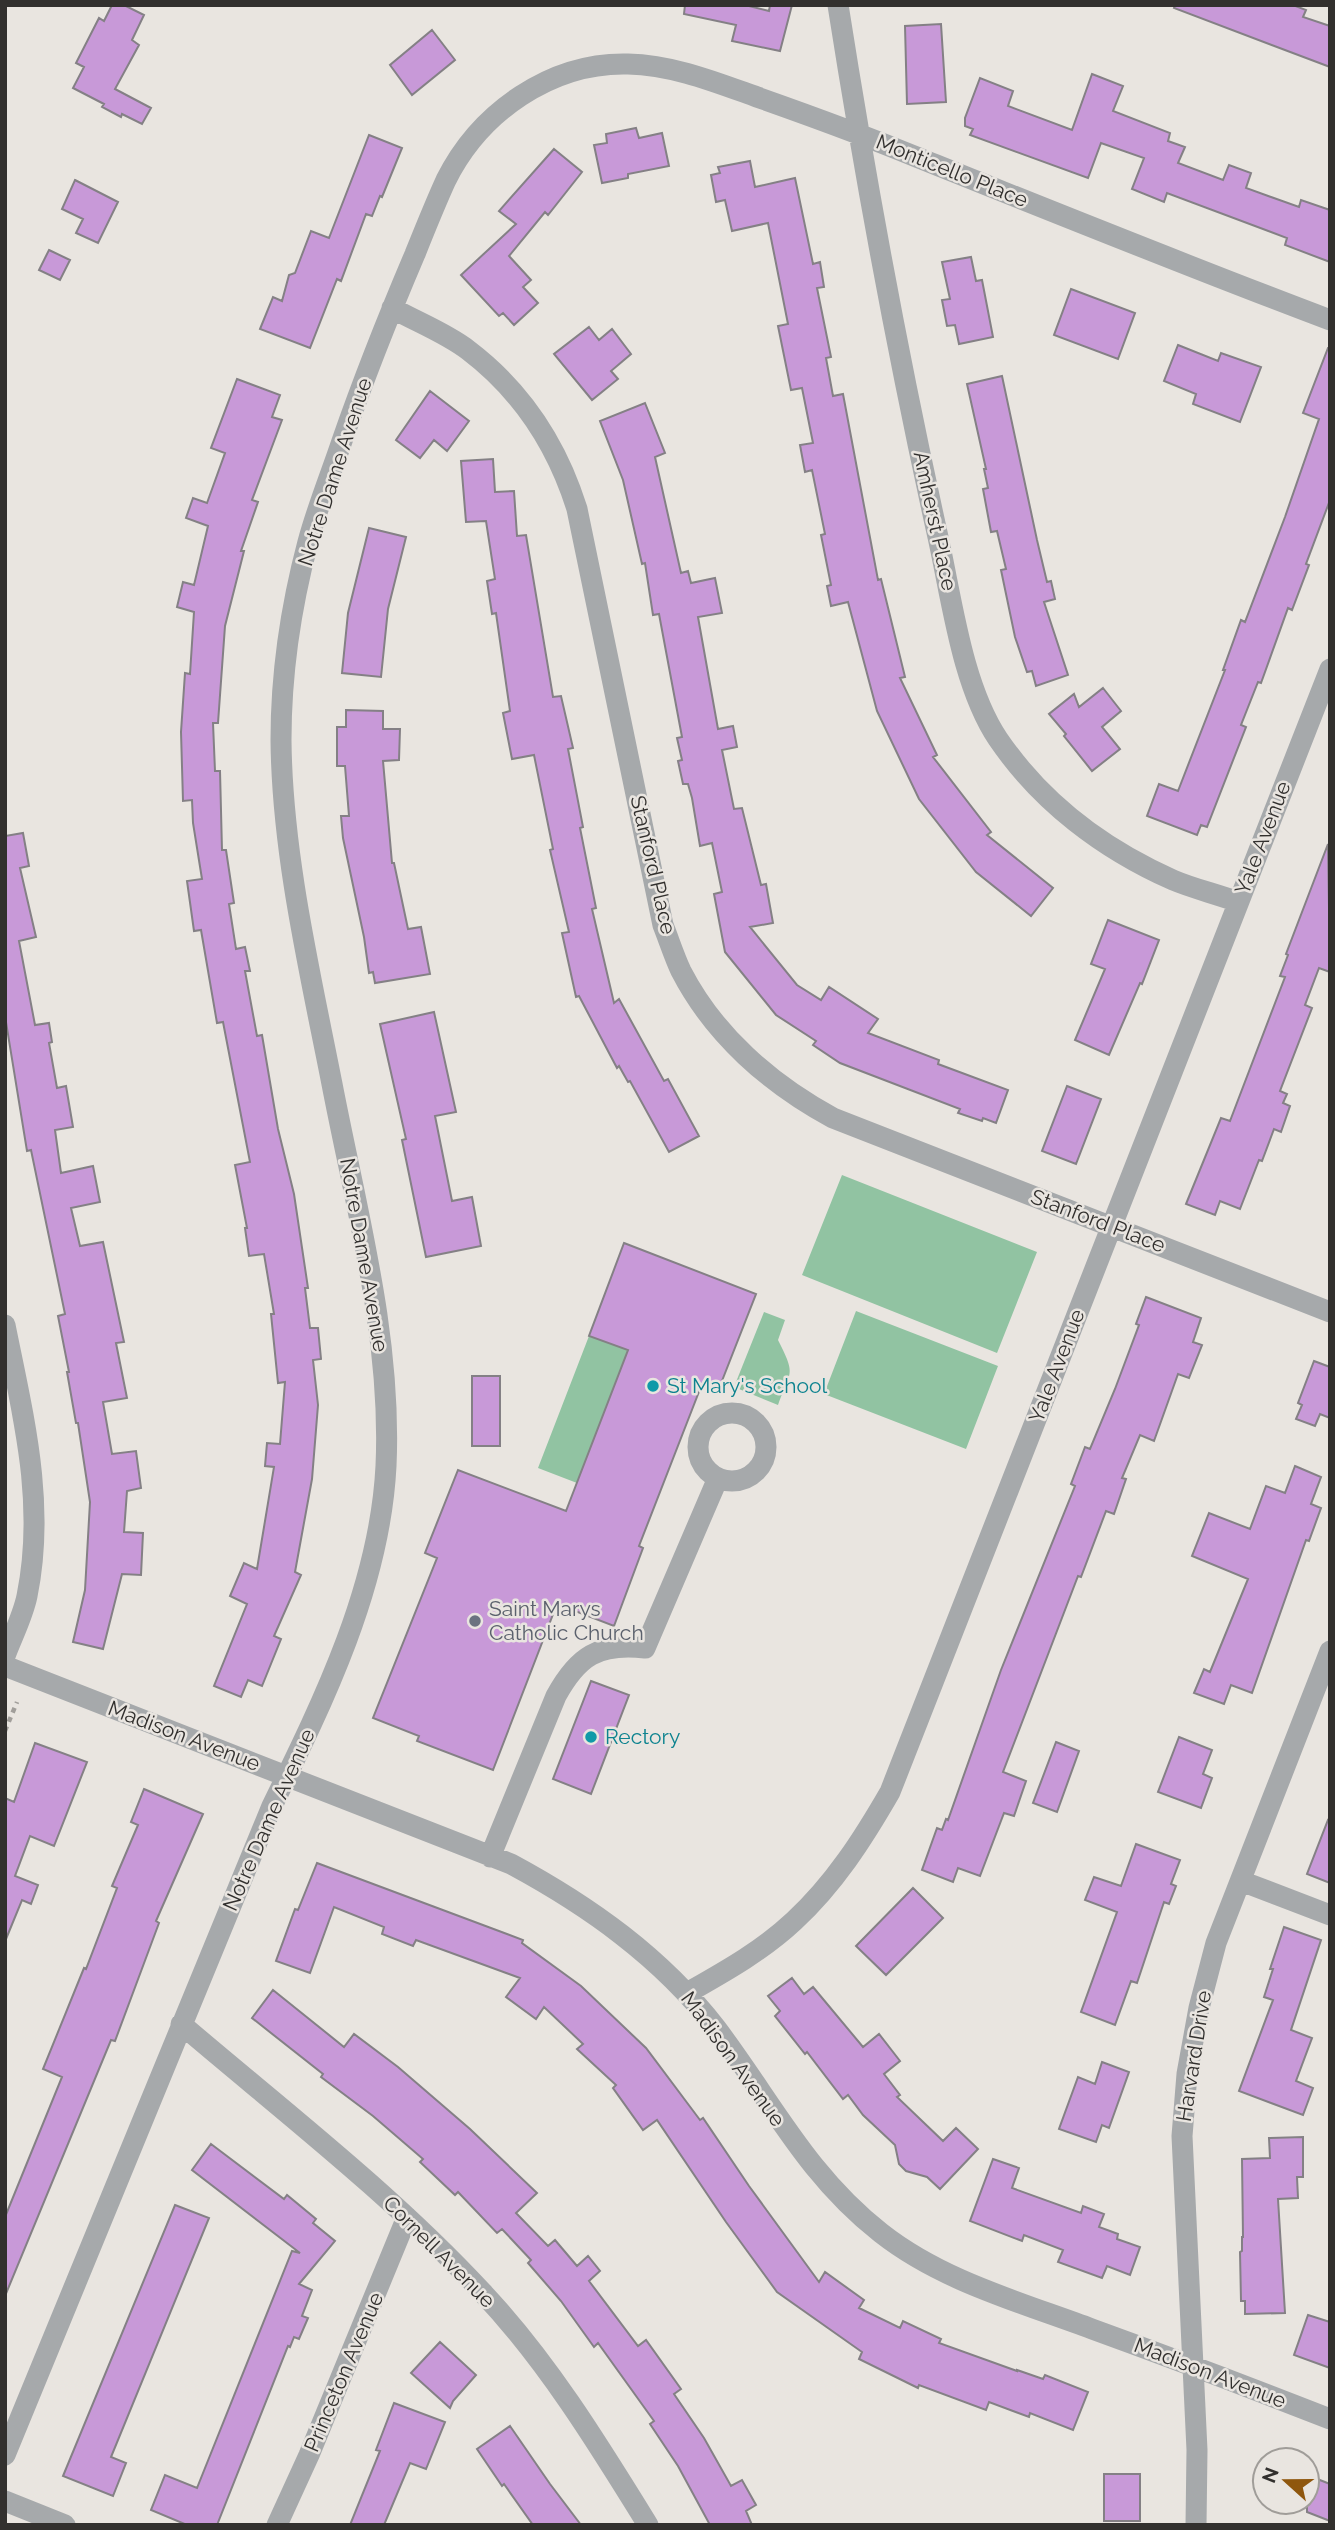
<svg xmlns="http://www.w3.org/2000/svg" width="1335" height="2530" viewBox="0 0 1335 2530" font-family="Raleway,sans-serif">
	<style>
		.green { fill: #91c3a2 }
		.building { fill: #c899d8; stroke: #848085; stroke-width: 2 }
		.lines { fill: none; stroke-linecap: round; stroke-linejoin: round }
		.path { stroke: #a19e9a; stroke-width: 4.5; stroke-dasharray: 5 5; stroke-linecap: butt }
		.minor { stroke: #a6a9ab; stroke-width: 21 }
		.culture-dot { fill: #0f9aa8; stroke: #e9e5e0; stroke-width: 2.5 }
		.worship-dot { fill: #6b7280; stroke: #e9e5e0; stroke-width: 2.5 }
		.labels { text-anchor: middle; stroke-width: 5; stroke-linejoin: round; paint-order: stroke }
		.street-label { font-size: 21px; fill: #32302e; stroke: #e9e5e0 }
		.culture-label { font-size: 21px; fill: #0d838f; stroke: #e9e5e0; text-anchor: start }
		.worship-label { font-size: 21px; fill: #5b616d; stroke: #e9e5e0; text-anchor: start }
	</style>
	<rect width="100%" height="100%" fill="#e9e5e0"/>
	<path class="green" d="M842,1175L1037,1252L997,1353L802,1275Z
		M856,1311L998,1366L966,1449L824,1394Z
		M764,1312L785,1320L778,1340C796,1376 791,1369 778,1405L734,1387Z
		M589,1336L633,1352L618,1375L577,1483L538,1468Z"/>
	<path class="building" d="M112,5H124L144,15L132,40L139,45L115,89L151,108L142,124L122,114L121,117L102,107L104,104L73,88L84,67L76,63L99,18L104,21Z
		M685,5H745L769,11L770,5H792L780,51L732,41L736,25L684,14Z
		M1175,5H1293L1306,10L1303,17L1330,26V67L1174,8Z
		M941,24L946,102L907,104L905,26Z
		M432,30L455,60L412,95L390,65Z
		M1092,74L1123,86L1113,111L1170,133L1168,141L1185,147L1178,163L1223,180L1229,165L1251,173L1246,188L1299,207L1301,200L1330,210V262L1285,245L1287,238L1167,193L1164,202L1132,189L1144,158L1101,143L1088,178L970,135L973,129L965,126V118L980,78L1013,91L1008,106L1072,130Z
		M636,128L639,138L662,133L669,166L628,174V178L602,183L594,145L607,143L606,134Z
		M369,135L402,148L382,197L380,196L372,216L366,214L341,281L337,279L310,348L260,329L273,297L282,301L289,275L295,273L311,231L329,238Z
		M554,149L582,172L548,215L545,212L509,256L531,280L523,287L538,303L514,325L503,313L499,316L461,275L516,224L499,211Z
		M750,161L755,187L795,178L813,264L820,262L824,287L817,288L831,357L826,358L833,396L843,394L878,580L881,579L905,677L900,678L937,755L933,757L991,832L987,835L1053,888L1031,916L976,872L919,799L877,711L848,602L831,606L827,586L831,585L821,535L825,534L812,470L805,472L800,445L813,443L802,388L791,390L778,326L788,324L768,223L732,231L725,200L716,202L711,175L720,173L718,167Z
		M75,180L118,202L98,243L76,233L83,219L62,209Z
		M49,250L70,260L60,280L39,270Z
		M971,257L976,281L982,280L993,337L959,344L955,325L947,326L942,300L950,299L942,262Z
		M1071,289L1135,313L1118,359L1054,335Z
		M589,327L599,340L612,329L631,354L611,371L618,379L592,400L554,354Z
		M1178,345L1218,361L1221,353L1261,367L1240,422L1193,404L1196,394L1164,381Z
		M1328,348H1330V500L1306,564L1309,565L1292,610L1288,608L1261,683L1258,682L1241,725L1246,727L1207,827L1201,825L1197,835L1147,816L1159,784L1178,791L1225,670H1223L1241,620L1245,622L1285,517L1319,419L1303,413Z
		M1002,376L1037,540L1047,582L1051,581L1055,599L1044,602L1068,675L1036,686L1032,671L1027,672L1015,637L1001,570L1006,569L997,531L991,532L983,489L988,488L984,469H986L967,384Z
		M237,379L280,395L272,417L282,420L252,500L258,502L241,551H244L225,626L218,723H213L215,771H220L222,850H226L234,903L229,904L236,949L245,947L250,971H245L257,1036L262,1035L278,1129L294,1194L308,1288H305L310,1328H318L321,1359L313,1360L318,1405L312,1479L295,1572L301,1575L274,1636L281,1639L262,1686L248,1680L241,1697L214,1686L247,1604L230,1596L244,1563L257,1569L274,1467L265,1466L267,1443L280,1444L285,1382L278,1383L271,1314H274L264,1254L249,1256L245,1228H247L235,1165L250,1162L223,1022L217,1023L201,930L194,931L187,881L202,879L193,823L192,800L183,801L181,732L185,673L190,674L194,612L177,607L183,582L194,585L208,526L186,518L193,498L207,503L225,453L211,448Z
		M430,391L469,421L447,451L434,440L420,458L396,440Z
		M645,403L665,453L655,457L681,573L688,571L691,583L715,578L722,613L698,617L718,729L733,726L737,747L722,750L734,809L742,808L761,885L766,884L773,923L750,927L797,985L821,1000L829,987L878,1019L868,1033L939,1060L938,1064L1008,1090L996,1123L983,1118L982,1121L958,1113L960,1109L840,1063L813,1045L816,1041L776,1015L725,952L714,894L722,892L712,843L700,846L692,798L688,784H683L678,761L682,760L677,738L682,737L659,614L653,615L645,563L642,564L623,480L600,421Z
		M493,459L495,492L514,491L517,536L526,535L553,697L561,696L573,748L568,749L583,827L580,828L596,908L592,909L614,1003L619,999L664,1081L668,1079L699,1136L669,1152L630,1081L628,1082L619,1066L617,1068L579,996L576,997L562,933L569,932L550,850L553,849L534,755L512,759L503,713L510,711L496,613L492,614L487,581L495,579L486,521L466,522L461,461Z
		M369,528L406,537L388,609L381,677L342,673L348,613Z
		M1103,688L1121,711L1102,727L1120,749L1092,771L1064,736L1066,734L1049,714L1074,694L1079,707Z
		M346,710L383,711V729H400L399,760L383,761L392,863H394L408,929L421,927L430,974L375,983L373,972L369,973L364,937L343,838L341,816H349L345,766H337V727H346Z
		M23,833L29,866L20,868L36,937L19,941L35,1025L49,1023L52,1042L49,1043L57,1088L66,1086L73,1127L55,1130L61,1173L93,1166L100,1202L71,1208L80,1246L103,1242L124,1342L116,1343L127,1398L103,1402L112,1454L136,1451L141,1488L127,1491L124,1532L143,1533L141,1575L122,1574L103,1649L73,1642L85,1590L90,1502L78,1423H76L67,1372H69L58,1316L65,1314L31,1150L27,1151L5,1016V836Z
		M1328,844L1330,972L1319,968L1305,1005L1312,1008L1280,1091L1287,1094L1283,1103L1290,1106L1281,1132L1274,1129L1262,1161L1259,1160L1240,1209L1220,1201L1215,1215L1186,1204L1221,1118L1230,1121L1285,977L1280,976L1288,955L1286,954Z
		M1108,920L1159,940L1142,984L1140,983L1109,1055L1075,1040L1105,969L1091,964Z
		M434,1012L456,1112L435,1116L452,1201L472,1197L481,1246L426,1257L402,1140L406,1139L380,1024Z
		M1067,1086L1101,1099L1076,1164L1042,1151Z
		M624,1243L756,1294L718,1391L702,1384L639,1546L643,1548L614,1626L557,1604L493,1770L417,1741L419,1736L373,1718L437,1558L425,1553L458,1470L566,1511L628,1350L589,1336Z
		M1146,1297L1201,1318L1193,1342L1202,1345L1189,1378L1178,1374L1154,1441L1140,1435L1122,1478L1126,1479L1114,1514L1106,1511L1081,1577L1078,1576L1003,1772L1026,1781L1014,1816L1004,1813L980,1876L958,1868L953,1882L922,1870L937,1828L942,1830L946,1819L948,1820L1001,1670L1075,1486L1071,1484L1085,1447L1090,1449L1115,1389L1139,1325L1136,1324Z
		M1314,1361L1330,1367V1418L1320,1414L1315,1426L1296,1419L1302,1405L1298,1403Z
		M472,1376H500V1446H472Z
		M1295,1466L1321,1477L1311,1504L1321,1508L1309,1541L1306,1540L1252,1693L1231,1685L1224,1704L1194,1693L1204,1669L1210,1672L1248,1579L1192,1556L1209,1513L1250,1529L1266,1486L1285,1493Z
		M591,1681L629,1695L591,1794L553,1779Z
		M1179,1737L1212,1750L1203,1774L1212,1778L1201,1808L1158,1792Z
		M1056,1742L1079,1751L1057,1812L1033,1803Z
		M35,1743L87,1762L54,1846L30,1836L15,1876L38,1885L31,1904L22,1900L6,1939L5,1798L14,1802Z
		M144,1789L203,1814L156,1921L159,1923L115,2041L111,2040L5,2296V2217L62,2077L43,2069L84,1968L86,1969L117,1888L112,1886L138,1825L131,1822Z
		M1328,1820L1330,1821V1883L1307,1874Z
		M1136,1844L1180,1860L1171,1884L1176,1886L1169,1904L1164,1902L1137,1983L1131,1981L1115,2025L1081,2012L1117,1912L1085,1900L1094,1877L1121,1886Z
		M317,1863L523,1940L522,1943L581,1986L646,2048L700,2120L703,2118L749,2186L819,2282L825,2272L864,2300L859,2308L900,2328L903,2321L941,2339L939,2343L1017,2371V2370L1043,2379L1045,2375L1088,2392L1073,2430L1030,2413L1029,2417L989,2402L986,2410L919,2385L918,2388L859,2359L862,2352L777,2292L726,2222L657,2120L643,2130L613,2088L616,2085L577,2049L583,2044L544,2007L536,2019L506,1997L520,1978L416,1940L413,1946L382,1934L384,1927L334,1907L310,1973L276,1961L295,1909L298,1910Z
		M913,1888L943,1918L886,1975L856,1946Z
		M1284,1927L1321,1940L1291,2030L1312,2038L1296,2081L1313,2088L1303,2115L1239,2091L1273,2000L1264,1997L1273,1969H1270Z
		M792,1978L804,1994L813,1987L863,2047L879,2034L900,2061L884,2074L900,2095L897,2097L943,2141L956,2128L978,2149L940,2189L927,2177L906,2171L899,2164L895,2145L863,2115L848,2095L843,2099L807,2052L805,2054L775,2016L780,2011L768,1996Z
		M273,1990L344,2047L354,2034L398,2067L470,2129L537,2193L516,2213L548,2246L555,2240L577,2266L588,2256L600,2271L589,2281L638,2346L646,2340L681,2389L674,2394L704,2438L731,2486L742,2480L756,2505L746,2511L752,2525H710L678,2466L650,2424L654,2421L598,2343L594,2347L561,2301L528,2263L531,2260L502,2229L497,2233L458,2192L455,2195L420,2162L423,2159L373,2116L321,2077L323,2074L252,2018Z
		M1102,2062L1129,2072L1109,2128L1102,2125L1096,2142L1059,2129L1078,2077L1095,2084Z
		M1303,2137V2177H1297L1298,2198L1278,2199L1285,2313L1245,2314V2301H1241L1240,2252L1242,2251V2237H1243L1242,2159L1270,2158L1269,2138Z
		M211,2144L284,2199L287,2195L316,2219L313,2223L335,2241L299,2284L312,2290L302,2316L308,2318L299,2339L294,2337L290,2347L288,2346L217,2525H187L151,2510L165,2475L197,2488L292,2251L300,2253L192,2170Z
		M993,2159L1019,2168L1012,2188L1081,2213L1083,2206L1104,2214L1099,2227L1118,2234L1117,2239L1140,2247L1130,2275L1107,2266L1102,2278L1058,2262L1063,2250L1024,2235L1022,2241L970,2221Z
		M175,2205L209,2218L111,2457L126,2463L113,2496L63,2476Z
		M1308,2315L1330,2322V2368L1294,2355Z
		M440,2342L476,2375L453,2401L450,2408L411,2373Z
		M394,2403L445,2422L426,2469L410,2463L384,2525H350L380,2451L376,2450Z
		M510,2426L550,2484L581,2525H533L504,2484L502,2486L477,2449Z
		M1104,2474H1140V2521H1104Z
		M1307,2475L1330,2484V2521L1307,2512Z"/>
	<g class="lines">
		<path class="path" d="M5,1731L17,1702"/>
		<path class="minor" d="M838,5C866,183 899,361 938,537C952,600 962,685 998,739C1041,802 1103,849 1173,880C1194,889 1217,894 1238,902
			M392,308C417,322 446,333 468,350C522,391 557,445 577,509L663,925C669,940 674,956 681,971C714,1035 770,1084 833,1118L1330,1312
			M5,1325C23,1415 46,1503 27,1596C23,1616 12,1637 5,1656
			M698 1447a34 34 0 1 1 68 0a34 34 0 1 1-68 0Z
			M5,1666L511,1864C589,1906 661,1957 716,2028C772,2102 806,2174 881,2233C942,2281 1020,2302 1092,2329C1172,2358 1251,2388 1330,2419
			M490,1857L556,1696C578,1656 598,1643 645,1648L718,1478
			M1241,1881L1330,1915
			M687,1993C724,1972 762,1951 794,1921C834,1884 863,1839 890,1792L1330,669
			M181,2024C283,2111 390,2193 482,2292C547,2361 598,2444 648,2525
			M5,2455L272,1806C324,1700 380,1586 386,1466C392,1337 356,1209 332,1084C310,972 282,854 281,740C281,673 291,606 308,542C317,508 331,474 342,441C364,378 389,315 415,254C425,229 435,204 446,180C480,112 551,62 628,64C673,65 715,82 757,97C811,116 866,136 919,158C1056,213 1192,268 1330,320
			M5,2501L65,2525
			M277,2525L309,2455L407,2217
			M1196,2525L1197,2450L1182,2136L1187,2074L1199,2008L1216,1943L1330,1651"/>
	</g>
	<g class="culture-dot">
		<circle cx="653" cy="1386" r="7"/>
		<circle cx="591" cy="1737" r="7"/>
	</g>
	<circle class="worship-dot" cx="475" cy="1621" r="7"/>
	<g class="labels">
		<g class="street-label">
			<text transform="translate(952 171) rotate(22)" y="7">Monticello Place</text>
			<text transform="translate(335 472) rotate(-72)" y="7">Notre Dame Avenue</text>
			<text transform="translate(935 521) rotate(78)" y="7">Amherst Place</text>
			<text transform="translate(1263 838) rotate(-69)" y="7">Yale Avenue</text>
			<text transform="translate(653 865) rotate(77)" y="7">Stanford Place</text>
			<text transform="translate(1098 1221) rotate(21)" y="7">Stanford Place</text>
			<text transform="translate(364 1255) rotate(80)" y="7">Notre Dame Avenue</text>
			<text transform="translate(1057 1366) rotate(-69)" y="7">Yale Avenue</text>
			<text transform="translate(184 1736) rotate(21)" y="7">Madison Avenue</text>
			<text transform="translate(269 1820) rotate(-66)" y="7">Notre Dame Avenue</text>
			<text transform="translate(1194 2056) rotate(-81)" y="7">Harvard Drive</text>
			<text transform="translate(733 2059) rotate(54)" y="7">Madison Avenue</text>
			<text transform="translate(439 2252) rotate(45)" y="7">Cornell Avenue</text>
			<text transform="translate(344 2372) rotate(-67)" y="7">Princeton Avenue</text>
			<text transform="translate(1210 2373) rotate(21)" y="7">Madison Avenue</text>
		</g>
		<g class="culture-label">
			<text x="667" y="1393">St Mary's School</text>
			<text x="605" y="1744">Rectory</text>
		</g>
		<g class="worship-label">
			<text x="489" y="1616">Saint Marys<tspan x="489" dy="24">Catholic Church</tspan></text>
		</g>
	</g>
	<rect width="1335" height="2530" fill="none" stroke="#32302e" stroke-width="14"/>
	<g transform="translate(1286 2481) rotate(291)"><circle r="33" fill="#e9e5e0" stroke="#a09d99" stroke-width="2"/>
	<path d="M0-5L12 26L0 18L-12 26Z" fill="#8f570e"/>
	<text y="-10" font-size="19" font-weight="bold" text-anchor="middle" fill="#32302e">N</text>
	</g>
</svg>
